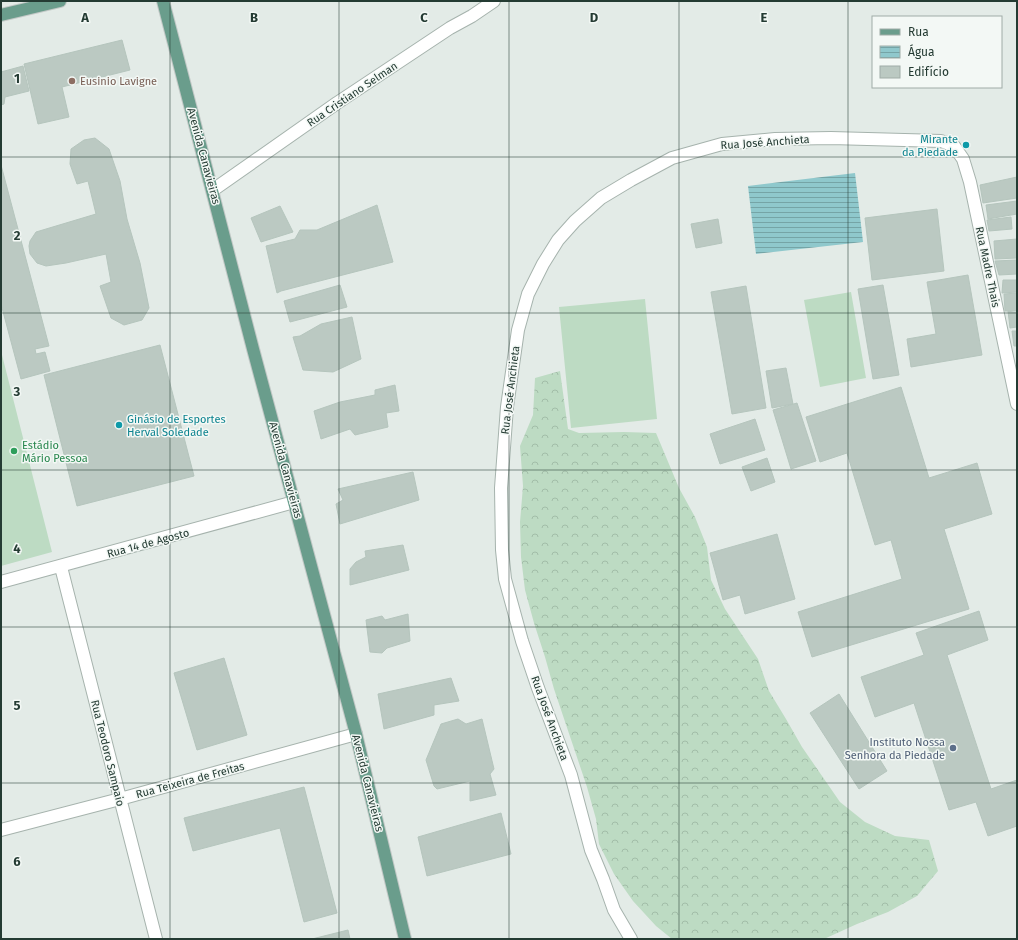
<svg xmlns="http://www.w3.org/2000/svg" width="1018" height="940" viewBox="0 0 1018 940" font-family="'Fira Sans',sans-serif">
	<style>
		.forest { fill: url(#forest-crowns) }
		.pitch { fill: #bddbc3 }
		.water { fill: url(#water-rules) }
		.building { fill: #bbc9c2; stroke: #b5c5bd }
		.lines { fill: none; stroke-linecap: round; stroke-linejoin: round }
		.minor-casing { stroke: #a6b3ad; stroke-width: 14 }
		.major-casing { stroke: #c2c8c6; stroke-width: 14 }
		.minor { stroke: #fff; stroke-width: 12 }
		.major { stroke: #6a9d8c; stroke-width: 12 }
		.grid { fill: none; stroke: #243b33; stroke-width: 1; stroke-opacity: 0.55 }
		.education-dot { fill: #8d6e63; stroke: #f3f8f5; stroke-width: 1.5 }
		.culture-dot { fill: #0f9aa8; stroke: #f3f8f5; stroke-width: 1.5 }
		.leisure-dot { fill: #2e9e5b; stroke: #f3f8f5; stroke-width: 1.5 }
		.service-dot { fill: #5c6f8a; stroke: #f3f8f5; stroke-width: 1.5 }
		.labels { text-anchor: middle; stroke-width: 3; stroke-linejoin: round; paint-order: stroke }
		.education-label { font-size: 11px; fill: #785e54; stroke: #f3f8f5; text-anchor: start }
		.street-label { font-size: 11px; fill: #243b33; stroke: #f3f8f5 }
		.culture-label { font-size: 11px; fill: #0d838f; stroke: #f3f8f5; text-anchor: end }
		.leisure-label { font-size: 11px; fill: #27864d; stroke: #f3f8f5; text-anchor: start }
		.service-label { font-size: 11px; fill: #4e5e75; stroke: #f3f8f5; text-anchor: end }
		.grid-label { font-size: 13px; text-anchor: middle; font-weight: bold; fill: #243b33; stroke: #f3f8f5; stroke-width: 3; stroke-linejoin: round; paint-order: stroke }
	</style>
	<defs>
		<pattern id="forest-crowns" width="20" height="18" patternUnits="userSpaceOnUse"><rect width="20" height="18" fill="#bddbc3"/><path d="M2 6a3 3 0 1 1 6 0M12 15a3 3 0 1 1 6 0" fill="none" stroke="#a2bda8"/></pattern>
		<pattern id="water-rules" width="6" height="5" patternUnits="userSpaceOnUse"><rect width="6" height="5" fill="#8fc8cc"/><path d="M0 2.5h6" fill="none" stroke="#75a4a6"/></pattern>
	</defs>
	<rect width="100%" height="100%" fill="#e3ebe7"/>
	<path class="forest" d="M560,371L568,429L579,433L624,432L656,433L679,488L695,517L707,547L711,580L725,609L758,659L769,691L786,719L802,747L840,802L865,822L895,836L929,840L938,871L917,896L888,912L857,924L824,939H672L656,926L633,901L614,874L599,844L596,819L587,787L554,689L545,657L534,623L525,590L521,557L520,522L523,486L520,446L533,415L535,378Z"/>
	<path class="pitch" d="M851,292L866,378L820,387L804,300Z
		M645,299L657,419L571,428L559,307Z
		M1,351L52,552L1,566Z"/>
	<path class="water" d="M855,173L863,242L756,254L748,186Z"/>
	<path class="building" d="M122,40L130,70L62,87L69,117L38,124L24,64Z
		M23,66L29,91L5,97L4,104L1,105V72Z
		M95,138L109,149L120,181L127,219L140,263L149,308L142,320L124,325L111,318L100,286L111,282L106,254L66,263L46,266L37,263L30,254L29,246L30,241L36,232L96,214L88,181L77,184L70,164L71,149L84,140Z
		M1,165L49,346L35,349L36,354L45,352L50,371L21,379L1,304Z
		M1017,177V198L983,203L980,185Z
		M1017,201V214L988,219L986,205Z
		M377,205L393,262L281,291L277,293L266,246L295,239L300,230H317Z
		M280,206L293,232L261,242L251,218Z
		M937,209L944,271L872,280L865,218Z
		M1011,217L1012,229L989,231L987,220Z
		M718,219L722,243L696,248L691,224Z
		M1017,239V258L995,259L994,241Z
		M1017,260V274L999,275L995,261Z
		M968,275L982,355L911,367L907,339L936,334L927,282Z
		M1003,280H1017V292L1002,293Z
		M340,285L347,307L290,322L284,301Z
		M883,285L899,375L873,379L858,289Z
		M746,286L766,408L732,414L711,292Z
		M1017,293V311H1005L1004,294Z
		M1008,311L1017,313V327L1010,328Z
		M352,317L361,359L333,372L303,370L293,337L300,336L321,324Z
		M1012,331H1017V346H1014Z
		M160,345L194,476L77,506L44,375Z
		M786,368L793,404L772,408L766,371Z
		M395,385L399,411L386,413L388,427L355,435L350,429L321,439L314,411L340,402L375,395V390Z
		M901,387L929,478L977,463L992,514L944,529L969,609L812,657L798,612L902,579L891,540L875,545L847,453L820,462L806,417Z
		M797,403L816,461L791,469L773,410Z
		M755,419L765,450L720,464L710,434Z
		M767,458L775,482L751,491L742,467Z
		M413,472L419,500L340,524L336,504L343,500L338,489Z
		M777,534L795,599L745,614L740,595L723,600L710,553Z
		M403,545L409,570L350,585V569L356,562L366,557L365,551Z
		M979,611L988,640L947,655L991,789L1017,780V826L988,836L976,802L949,810L914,703L875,717L861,677L924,655L916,633Z
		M408,614L410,641L387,648L382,653L370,652L366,620L382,616L385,620Z
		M224,658L247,735L197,750L174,673Z
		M451,678L459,701L434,705V715L384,729L378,694Z
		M839,694L887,771L859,789L810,713Z
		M458,719L466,724L482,719L494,769L490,774L496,795L470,801V781L437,789L434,786L426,760L441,724Z
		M304,787L337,913L304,922L280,828L193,851L184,818Z
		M501,813L511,854L427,876L418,837Z
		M348,930L350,939H312Z"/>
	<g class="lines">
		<defs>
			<path id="minor" d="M213,190L337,103L450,28L472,16L494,1
				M61,567L156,939
				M1,582L294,502
				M1,830L120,799L356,734
				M631,939L614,910L603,879L591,850L571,775L538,688L522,641L505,579L502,550L501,488L507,407L518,330L528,294L543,264L558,240L575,221L601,198L631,180L672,158L722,144L775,139L831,138L941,141L954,146L963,159L970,182L1017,404"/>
			<path id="major" d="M163,1L253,349L356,734L405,939
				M1,15L60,1"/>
		</defs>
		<use href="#minor" class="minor-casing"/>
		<use href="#major" class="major-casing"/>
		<use href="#minor" class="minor"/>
		<use href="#major" class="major"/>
	</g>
	<path class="grid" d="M170,1V939M339,1V939M509,1V939M679,1V939M848,1V939M1,157H1017M1,313H1017M1,470H1017M1,627H1017M1,783H1017"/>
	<circle class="education-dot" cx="72" cy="81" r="4"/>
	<g class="culture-dot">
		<circle cx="966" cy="145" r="4"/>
		<circle cx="119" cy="425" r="4"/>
	</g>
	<circle class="leisure-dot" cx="14" cy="451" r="4"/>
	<circle class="service-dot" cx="953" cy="748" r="4"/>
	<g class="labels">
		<g class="education-label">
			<text x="80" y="85">Eusinio Lavigne</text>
		</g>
		<g class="street-label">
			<text transform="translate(352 94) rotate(-34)" y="4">Rua Cristiano Selman</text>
			<text transform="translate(765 142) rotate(-4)" y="4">Rua José Anchieta</text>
			<text transform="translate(204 156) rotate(75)" y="4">Avenida Canavieiras</text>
			<text transform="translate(988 267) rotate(78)" y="4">Rua Madre Thais</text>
			<text transform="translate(510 390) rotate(-83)" y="4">Rua José Anchieta</text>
			<text transform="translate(286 470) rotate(75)" y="4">Avenida Canavieiras</text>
			<text transform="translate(148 543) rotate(-15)" y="4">Rua 14 de Agosto</text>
			<text transform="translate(550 718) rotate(70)" y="4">Rua José Anchieta</text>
			<text transform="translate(108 753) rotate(76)" y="4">Rua Teodoro Sampaio</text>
			<text transform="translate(190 780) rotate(-15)" y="4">Rua Teixeira de Freitas</text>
			<text transform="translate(368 783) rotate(76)" y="4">Avenida Canavieiras</text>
		</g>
		<g class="culture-label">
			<text x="958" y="143">Mirante<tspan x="958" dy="13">da Piedade</tspan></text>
			<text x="127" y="423" text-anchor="start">Ginásio de Esportes<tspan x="127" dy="13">Herval Soledade</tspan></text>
		</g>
		<g class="leisure-label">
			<text x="22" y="449">Estádio<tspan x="22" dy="13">Mário Pessoa</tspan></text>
		</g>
		<g class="service-label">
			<text x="945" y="746">Instituto Nossa<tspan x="945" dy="13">Senhora da Piedade</tspan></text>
		</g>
	</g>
	<g class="grid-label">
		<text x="85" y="22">A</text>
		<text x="254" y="22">B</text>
		<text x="424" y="22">C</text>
		<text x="594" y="22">D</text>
		<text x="764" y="22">E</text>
		<text x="17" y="83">1</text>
		<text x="17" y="240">2</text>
		<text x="17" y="396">3</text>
		<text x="17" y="553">4</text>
		<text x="17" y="710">5</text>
		<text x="17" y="866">6</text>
	</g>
	<rect width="1018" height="940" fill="none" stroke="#243b33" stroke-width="4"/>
	<rect x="872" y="16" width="130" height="72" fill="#f3f8f5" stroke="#a0aca7"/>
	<rect x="880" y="29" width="20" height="6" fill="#6a9d8c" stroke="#a0aca7"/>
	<text x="908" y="36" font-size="12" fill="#243b33">Rua</text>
	<rect x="880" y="46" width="20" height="12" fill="url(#water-rules)" stroke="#a0aca7"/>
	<text x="908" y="56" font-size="12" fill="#243b33">Água</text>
	<rect x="880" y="66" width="20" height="12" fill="#bbc9c2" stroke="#a0aca7"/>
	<text x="908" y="76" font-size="12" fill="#243b33">Edifício</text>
</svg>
